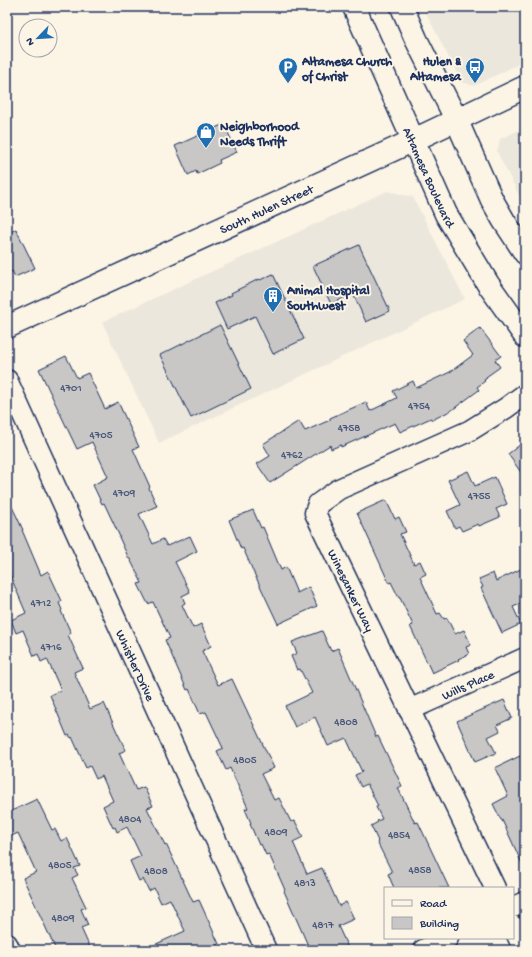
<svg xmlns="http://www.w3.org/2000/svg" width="532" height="957" viewBox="0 0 532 957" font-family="'Gochi Hand',sans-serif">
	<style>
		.built { fill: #ece7dc }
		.building { fill: #c8c7c6; stroke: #1b2f5e }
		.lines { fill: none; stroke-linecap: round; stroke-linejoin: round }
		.minor-casing { stroke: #1b2f5e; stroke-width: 23 }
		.secondary-casing { stroke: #1b2f5e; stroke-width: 25 }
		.minor { stroke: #fcf5e5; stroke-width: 20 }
		.secondary { stroke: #fcf5e5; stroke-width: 22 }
		.labels { text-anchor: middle; stroke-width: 4; stroke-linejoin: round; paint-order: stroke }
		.number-label { font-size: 11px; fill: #465578 }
		.poi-label { font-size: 13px; font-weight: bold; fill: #1b2f5e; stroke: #fcf5e5; text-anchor: start }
		.street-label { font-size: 13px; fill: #1b2f5e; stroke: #fcf5e5 }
	</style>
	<rect width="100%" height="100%" fill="#fcf5e5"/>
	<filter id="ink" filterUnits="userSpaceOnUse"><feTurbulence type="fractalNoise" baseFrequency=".025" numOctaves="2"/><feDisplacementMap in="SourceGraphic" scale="8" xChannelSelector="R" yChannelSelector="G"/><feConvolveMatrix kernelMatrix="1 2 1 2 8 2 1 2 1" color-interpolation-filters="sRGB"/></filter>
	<g filter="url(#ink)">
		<path class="built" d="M423,7H525V61L474,86L461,82Z
			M525,127V207L497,152L500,139Z
			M387,191L413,197L465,299L159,443L102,322Z"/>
		<path class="building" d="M224,124L237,152L219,160L220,163L197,174L196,171L188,175L175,146Z
			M16,229L35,268L15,277L12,271L7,273V234Z
			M359,245L390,311L366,322L353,294L331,304L313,266Z
			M273,274L304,339L273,354L255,316L227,329L215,303L232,295L231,293L259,279L260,280Z
			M220,325L251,389L191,418L160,355Z
			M480,328L501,356L495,360L500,367L486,377L487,378L484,380L485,381L477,387L479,390L452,410L432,420L431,418L400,432L395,423L341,447V445L331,449L330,445L270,483L257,464L270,456L263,444L299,421L305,431L330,420V418L366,402L370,411L397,398L393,391L413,381L416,388L450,372L473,355L463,341Z
			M66,356L77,378L88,373L105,409L118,402L139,447L133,449L150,487L149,488L157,506L139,514L153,544L163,539L167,546L190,536L197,551L175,562L190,592L182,596L185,603L182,605L193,628L201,624L211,646L202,651L218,685L232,679L274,768L261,774L274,800L279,798L291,822L295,821L303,837L293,842L307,874L322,868L339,906L346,902L354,919L338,926L349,950H310L284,891L285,890L269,854L266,855L261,844L259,845L250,824L251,823L245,809L248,808L230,768L226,770L217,751L223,748L206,712L200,714L189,689L187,690L165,640L170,638L153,602L148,604L138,584L142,583L130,559H129L119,537H120L104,503L102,504L93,485L108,477L92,442L77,449L39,369Z
			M525,441V478L508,454Z
			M468,471L475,486L495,477L507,504L496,509L500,517L479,526L478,524L462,531L459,526L455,528L447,511L460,505L448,480Z
			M7,497L17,517L23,530H22L41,575L48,571L62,601L59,603L62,610L61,611L71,633L68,635L83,668L74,672L90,709L104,703L117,732L126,750L119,753L136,790L144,787L153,806L147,808L165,845L166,844L193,902L199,900L219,944L205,950H143L185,931L170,899L161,903L154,888L149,891L143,879L139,881L130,861L141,856L127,827L117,832L115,827L113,828L103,806L113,801L102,776L96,779L90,766L86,768L72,737L71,738L69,735L67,736L50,695L61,690L47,659L41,662L38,654L34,656L23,630L16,633L11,620L26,613L7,568Z
			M386,500L395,519L399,517L406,532L400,534L414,564L420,561L426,574L420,577L437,614L440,613L444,619L447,618L455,634L464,630L471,645L466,647L469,654L458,659L459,660L432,673L410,626L413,625L400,598H399L391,582L389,583L357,513Z
			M253,510L261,528L263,527L281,570L286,567L297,593L309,587L317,606L278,624L253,571L243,548L241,549L229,520Z
			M525,567V602L513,607L521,624L502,633L481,588L483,587L479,579L493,573L496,581Z
			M322,631L331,651L338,648L376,737L378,736L402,786L398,788L415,823L418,822L449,888H394L388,874L392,872L377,842L378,841L371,826L378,822L377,821L382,819L376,807L378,806L367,784L361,787L355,775L362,772L346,738L328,746L315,717L295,727L285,706L312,693L300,669L297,670L291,656L297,653L292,642Z
			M504,700L512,718L497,725L500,731L488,737L496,753L475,762L457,721Z
			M520,756L525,766V870L502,820H501L493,804L508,796L495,768Z
			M37,799L52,830L55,829L61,841L67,838L80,866L74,868L78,875L72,878L86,907L81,909L88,925L81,928L91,950H56L23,878L36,872L18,833L7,838V813Z"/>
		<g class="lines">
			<defs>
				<g id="minor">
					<path id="s1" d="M7,380L266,950"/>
					<path id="s2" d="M409,710L525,658"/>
					<path d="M495,888L315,513L318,504L339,489L469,431L506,408L525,394"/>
					<path d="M513,907L525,902"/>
					<path d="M513,926L524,950"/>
					<path d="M7,944L10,950"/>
					<path d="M423,950L448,938"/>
				</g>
				<g id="secondary">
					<path id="s3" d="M354,7L446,214L488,284L525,336"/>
					<path d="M402,7L416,39L456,119L492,200L504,221L525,253"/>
					<path id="s4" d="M7,327L397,148L525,87"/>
				</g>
			</defs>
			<use href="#minor" class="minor-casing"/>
			<use href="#secondary" class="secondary-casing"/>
			<use href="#minor" class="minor"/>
			<use href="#secondary" class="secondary"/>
		</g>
	</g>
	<defs>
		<symbol id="parking-pin" viewBox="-11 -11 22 30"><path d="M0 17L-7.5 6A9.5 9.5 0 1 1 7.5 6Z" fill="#1f6fb2" stroke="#fcf5e5"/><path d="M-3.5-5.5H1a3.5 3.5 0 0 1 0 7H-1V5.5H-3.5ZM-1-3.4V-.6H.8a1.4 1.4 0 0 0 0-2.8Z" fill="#fff"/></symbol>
		<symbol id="bus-pin" viewBox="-11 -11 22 30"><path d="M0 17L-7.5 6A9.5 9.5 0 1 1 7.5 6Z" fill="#1f6fb2" stroke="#fcf5e5"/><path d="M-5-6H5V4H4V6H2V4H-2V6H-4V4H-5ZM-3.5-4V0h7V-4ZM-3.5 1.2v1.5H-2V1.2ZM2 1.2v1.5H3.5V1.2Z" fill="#fff"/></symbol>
		<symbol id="shop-pin" viewBox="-11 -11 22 30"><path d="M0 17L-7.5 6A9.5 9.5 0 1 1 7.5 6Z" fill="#1f6fb2" stroke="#fcf5e5"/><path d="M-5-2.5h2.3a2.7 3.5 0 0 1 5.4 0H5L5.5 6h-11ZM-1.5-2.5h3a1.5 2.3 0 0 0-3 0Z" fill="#fff"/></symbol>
		<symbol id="building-pin" viewBox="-11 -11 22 30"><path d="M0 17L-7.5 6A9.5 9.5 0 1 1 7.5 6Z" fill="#1f6fb2" stroke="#fcf5e5"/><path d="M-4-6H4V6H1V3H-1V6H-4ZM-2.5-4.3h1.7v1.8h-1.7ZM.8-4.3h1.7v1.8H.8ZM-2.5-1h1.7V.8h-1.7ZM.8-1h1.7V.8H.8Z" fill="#fff"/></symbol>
	</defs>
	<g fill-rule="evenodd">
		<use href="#parking-pin" x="277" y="56" width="22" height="30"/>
		<use href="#bus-pin" x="464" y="56" width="22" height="30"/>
		<use href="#shop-pin" x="195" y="121" width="22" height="30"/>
		<use href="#building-pin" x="262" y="285" width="22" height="30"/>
	</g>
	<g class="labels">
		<g class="number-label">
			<text x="71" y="391">4701</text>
			<text x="419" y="409">4754</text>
			<text x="349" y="431">4758</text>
			<text x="101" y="438">4705</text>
			<text x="292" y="458">4762</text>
			<text x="124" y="496">4709</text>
			<text x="479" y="499">4755</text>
			<text x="41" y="606">4712</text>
			<text x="51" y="650">4716</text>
			<text x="346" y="725">4808</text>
			<text x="245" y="763">4805</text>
			<text x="130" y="822">4804</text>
			<text x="276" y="835">4809</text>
			<text x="399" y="838">4854</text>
			<text x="60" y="868">4805</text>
			<text x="420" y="873">4858</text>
			<text x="156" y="874">4808</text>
			<text x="305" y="886">4813</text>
			<text x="63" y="921">4809</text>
			<text x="323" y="928">4817</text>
		</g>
		<g class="poi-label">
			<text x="302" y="65">Altamesa Church<tspan x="302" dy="15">of Christ</tspan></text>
			<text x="461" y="65" text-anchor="end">Hulen &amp;<tspan x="461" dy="15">Altamesa</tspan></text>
			<text x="220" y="130">Neighborhood<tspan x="220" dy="15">Needs Thrift</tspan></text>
			<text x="287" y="294">Animal Hospital<tspan x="287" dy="15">Southwest</tspan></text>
		</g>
		<g class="street-label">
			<text dy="5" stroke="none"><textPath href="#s3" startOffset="186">Altamesa Boulevard</textPath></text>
			<text dy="5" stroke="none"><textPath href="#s4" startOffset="285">South Hulen Street</textPath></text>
			<text transform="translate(352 590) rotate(64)" y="5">Winesanker Way</text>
			<text dy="5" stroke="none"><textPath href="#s1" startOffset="313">Whistler Drive</textPath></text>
			<text dy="5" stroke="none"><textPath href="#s2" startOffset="64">Wills Place</textPath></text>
		</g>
	</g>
	<rect width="532" height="957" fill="none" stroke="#fcf5e5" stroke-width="24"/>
	<rect x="12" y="12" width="508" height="933" fill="none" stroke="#1b2f5e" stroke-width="1.5" filter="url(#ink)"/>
	<rect x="384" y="887" width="130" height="52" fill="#fcf5e5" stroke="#a2a6af"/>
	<rect x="392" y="900" width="20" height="6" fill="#fcf5e5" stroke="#a2a6af"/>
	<text x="420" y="907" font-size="12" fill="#1b2f5e">Road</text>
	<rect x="392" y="917" width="20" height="12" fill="#c8c7c6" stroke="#a2a6af"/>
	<text x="420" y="927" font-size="12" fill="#1b2f5e">Building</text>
	<g transform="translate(38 38) rotate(245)"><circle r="19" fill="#fcf5e5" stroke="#a2a6af"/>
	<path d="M0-3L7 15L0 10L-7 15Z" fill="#1f6fb2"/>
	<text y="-6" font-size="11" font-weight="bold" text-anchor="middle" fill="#1b2f5e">N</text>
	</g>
</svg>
